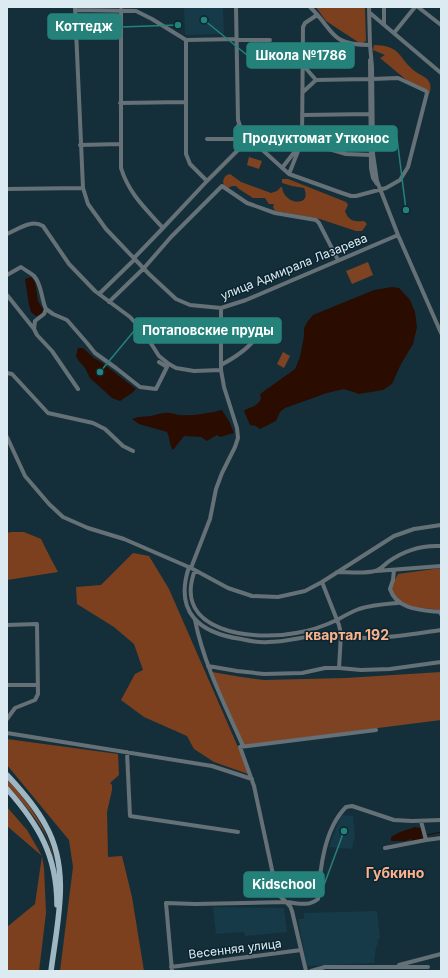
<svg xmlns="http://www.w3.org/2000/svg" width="448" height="978" viewBox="0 0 448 978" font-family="Inter,sans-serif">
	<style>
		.built { fill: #163a47 }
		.green { fill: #7e4322 }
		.forest { fill: #7c401e }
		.water { fill: #2a0c00 }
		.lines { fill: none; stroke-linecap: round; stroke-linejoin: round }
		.stream { stroke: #2a0c00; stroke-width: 1 }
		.minor { stroke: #657177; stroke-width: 4 }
		.major { stroke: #9eb7c2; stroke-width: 5.5 }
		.labels { text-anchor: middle; stroke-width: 3; stroke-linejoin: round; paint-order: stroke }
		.street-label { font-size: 12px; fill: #dcebf2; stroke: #0b2530 }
		.quarter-label { font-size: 14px; font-weight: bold; fill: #fcb28d; stroke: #0b2530 }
		.leader { fill: none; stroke: #24827b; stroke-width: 1.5 }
		.callout-dot { fill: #24827b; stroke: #0b2530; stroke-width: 1.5 }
		.callout { fill: #24827b; stroke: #24827b; stroke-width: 1.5 }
		.callout-label { font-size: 13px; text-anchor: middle; font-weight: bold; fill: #fff }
	</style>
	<rect width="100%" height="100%" fill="#152f3a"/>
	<path class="built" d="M184,7H223L224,34L185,35Z
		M341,815L353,816L355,835L352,849L329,847Z
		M213,907L284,908L287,932L245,936L244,932L216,934Z
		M377,911L380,939H377L378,943L376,947L374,963L307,966L298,919H304V913Z"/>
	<path class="green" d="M249,157L262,161L259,169L247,165Z
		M368,262L373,275L352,284L346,271Z
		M283,352L290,356L284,368L277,364Z
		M212,672L241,677L264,680L346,678L441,672V720L244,745Z
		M7,779C30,805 47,827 55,862C52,854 50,846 47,838C37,818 22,802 7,785Z"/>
	<path class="forest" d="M316,7H365L366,41L361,44L326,21Z
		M374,45C402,45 398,59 416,72C420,75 429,78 430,84C431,86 430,91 430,93L410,83L380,58L385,55L373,50Z
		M230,174L241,182L271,193L277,191L281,187H282C284,206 313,207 304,188L292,186L282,183V179H288L346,202L348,205L345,211C348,221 355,222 364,221L367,224L362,231H356L320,219L275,211L273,207L274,205L273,204H269L265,198H253L239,189L236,186H232L228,188L224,185C222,181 224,175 230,174Z
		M11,532H24L41,539L51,559L58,572L7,580V533Z
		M133,553L149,556L169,589L248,770V774L214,762L194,749L187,736L144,717L121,700L135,674L143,670L134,644L114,627L77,604L76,587L101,585Z
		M441,568V611C432,608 428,609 419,608C410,607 392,599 392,589C391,584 396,579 398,574Z
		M7,739L118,754L119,775L110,783L112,785V790L107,812L108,857L122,856L132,897L144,971H60L73,867L69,840L7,765Z
		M7,807L27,830L42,856L44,868L46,913L39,971H7V927L35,904L42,856L7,826Z"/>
	<path class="water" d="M31,277L35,282L38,301L44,311L42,314L36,316L31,312L29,305L25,279Z
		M392,287L399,288L410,300L415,312L417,327L413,344L401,364L392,384L383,390L359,394L344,389L327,393L285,408L280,412L276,421L260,429L256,426L250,425L244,411C247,408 248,409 252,407C256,406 259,402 261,399L260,394L295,369L300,357L304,336V328L308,321L313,315L374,290Z
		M78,348H83L94,358L101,362L136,389L132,393L120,401L112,398L90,378L85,368L78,360L76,356Z
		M222,410L229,421L234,433L220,437L217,435L207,441L201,437L184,436L173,450C169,444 170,438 167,432L139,424L132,419C139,416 144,417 151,416C157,415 162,412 169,413C173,413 177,415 181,415C195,416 209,413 222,410Z
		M415,827L421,828L423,839L413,842L411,839L405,841H391V837L400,832Z"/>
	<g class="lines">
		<path class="stream" d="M427,835L441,832"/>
		<path class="minor" d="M236,7L238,120L241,129L247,136L289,174L342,193L351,196H356L386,188L400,180L408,167L427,93L426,91L398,78L372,79
			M310,7C335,31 329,45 370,45
			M369,7L370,45L372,67L373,154L377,181L398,235L441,333
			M384,7V25
			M418,7L441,25
			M75,10L136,11L152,19L186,40L237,39
			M121,10V168C129,194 146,209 163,228
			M370,13L441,73
			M394,33L415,7
			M186,40V154L190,164L207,181
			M237,40H270
			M370,60L371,168L373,178L377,184
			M303,65L316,80
			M303,92L316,80L369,79
			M120,103L186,102
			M303,115L370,114
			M238,126L239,149
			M207,139H238
			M302,141L346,154L370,155
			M80,145L120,144
			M282,168L296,150
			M289,174L302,141L303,27L305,23L317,15
			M83,188L88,204L106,229L149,274L176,299L190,305L221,308L246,300L398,235
			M7,189L83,188L75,7
			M7,234C19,229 31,219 43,226L69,264L95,291L130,317L143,331L159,356L169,364L176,368L194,371L221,370
			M134,258L163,228L207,181L239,149L258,147
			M7,275L21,267C25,270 31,273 34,276C42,284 41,299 46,309L44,314L35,321L34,329L37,335L52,351L78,389
			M99,294L135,259
			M7,295L34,329
			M109,302L144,268L171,237L222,186L247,203L275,213L316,220L319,223L338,260
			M46,309L53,314L67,320L87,343L95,353L116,368L140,387L156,389L167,367L159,362
			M221,365C232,359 253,346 257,334L242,328
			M7,373L12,374L48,413L93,423L105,429L123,446L133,451
			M7,437L25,476L49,504L63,517L88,528L124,539L191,568L228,588L252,596L278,597L305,591L322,582L394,536L414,529L441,525
			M189,567C174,612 199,633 241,639C250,641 259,643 268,642C287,642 304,636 323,635C340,634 357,639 374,638C396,637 419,633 441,630
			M191,568L210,519L216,489L222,473L235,447L238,438L237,428L224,387L221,370V308
			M195,570C171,633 254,641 296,633C310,631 324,626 337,620C344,616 351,612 359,609C371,605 385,604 398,603
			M394,570L393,580L390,589C397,610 421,610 440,612L441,614
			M376,571L441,566
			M337,572C349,572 363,574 375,571C380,570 384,565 388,562C403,551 422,545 441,546
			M322,582L339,625L341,634L339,668
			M195,620C204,665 225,705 243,746
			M7,625L37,624L38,694L35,700L15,708L7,719
			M208,666L237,671L264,674L302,673L325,668H339L361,670L390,669L441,662
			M7,685H38
			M7,733L212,766L252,779
			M127,752L130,816L238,832
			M421,821L426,840
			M385,848L426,840L441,838
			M399,965L441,954
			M171,967L301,950
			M172,971L166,903L195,904L286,902C298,903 308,907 318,899C320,869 324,829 346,807L352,806L394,820L412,821L441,820
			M306,971L292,911L290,906L277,893L254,786L240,747L376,730
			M311,971L325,967H428"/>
		<path class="major" d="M7,775C22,791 36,807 46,826C71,871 57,923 51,971
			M7,789C39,825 57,856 57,905"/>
	</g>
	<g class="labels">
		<g class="street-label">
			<text transform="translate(294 267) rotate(-22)" y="4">улица Адмирала Лазарева</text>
			<text transform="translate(235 949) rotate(-7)" y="4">Весенняя улица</text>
		</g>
		<g class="quarter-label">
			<text x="347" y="640">квартал 192</text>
			<text x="395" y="878">Губкино</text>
		</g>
	</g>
	<path class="leader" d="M178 25L121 27M204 20L247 55M406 210L397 138M100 372L134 331M344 831L324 885"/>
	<g class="callout-dot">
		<circle cx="178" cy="25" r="4"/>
		<circle cx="204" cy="20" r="4"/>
		<circle cx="406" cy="210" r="4"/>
		<circle cx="100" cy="372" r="4"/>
		<circle cx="344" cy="831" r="4"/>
	</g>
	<g class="callout">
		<rect x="48" y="14" width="73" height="25" rx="4"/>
		<rect x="247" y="43" width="107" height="25" rx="4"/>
		<rect x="234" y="126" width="163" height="25" rx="4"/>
		<rect x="134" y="318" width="147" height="25" rx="4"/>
		<rect x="244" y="872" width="80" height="25" rx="4"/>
	</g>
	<g class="callout-label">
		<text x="84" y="31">Коттедж</text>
		<text x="301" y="60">Школа №1786</text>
		<text x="316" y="143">Продуктомат Утконос</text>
		<text x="208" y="335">Потаповские пруды</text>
		<text x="284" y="889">Kidschool</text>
	</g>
	<rect width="448" height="978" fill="none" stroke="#dcebf2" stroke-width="16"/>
</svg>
